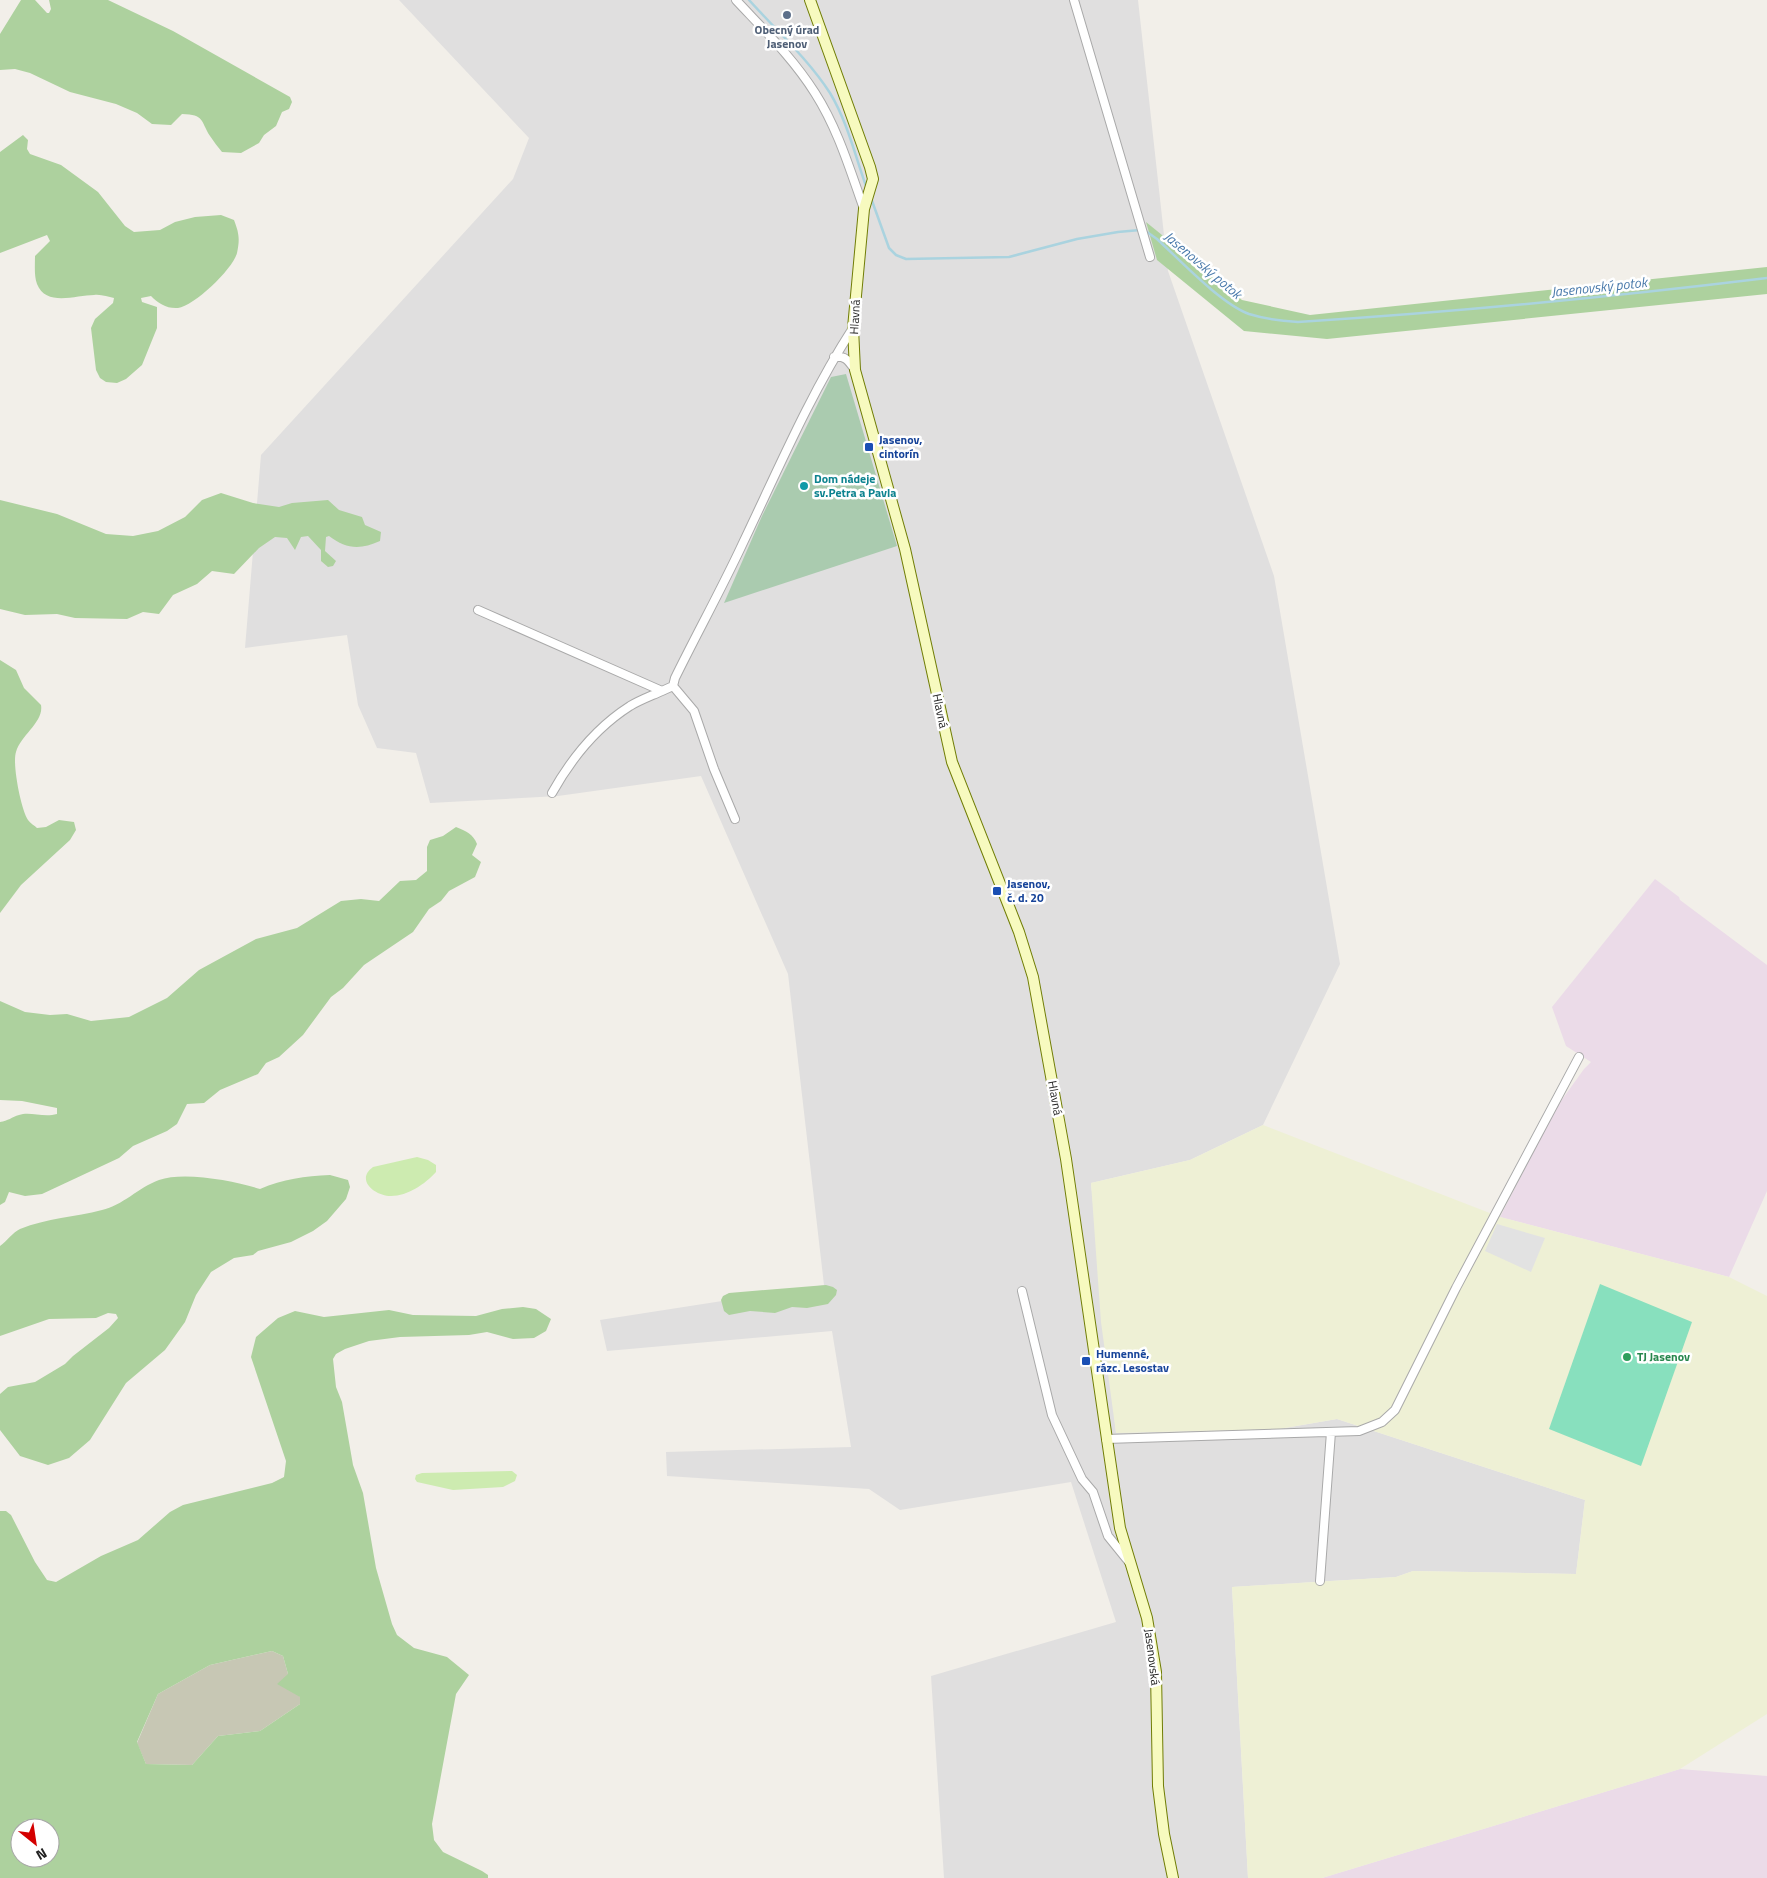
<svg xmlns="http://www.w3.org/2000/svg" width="1767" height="1878" viewBox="0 0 1767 1878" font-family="'Titillium Web',sans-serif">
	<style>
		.residential { fill: #e0dfdf }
		.industrial { fill: #ebdbe8 }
		.construction { fill: #c7c7b4 }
		.farmland { fill: #eef0d5 }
		.grass { fill: #cdebb0 }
		.forest { fill: #add19e; fill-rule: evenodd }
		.cemetery { fill: #aacbaf }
		.pitch { fill: #88e0be }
		.parking { fill: #e2e2e2 }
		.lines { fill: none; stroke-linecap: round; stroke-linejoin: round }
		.stream { stroke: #aad3df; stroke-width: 2.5 }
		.street-casing { stroke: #a9a9a9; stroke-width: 10 }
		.secondary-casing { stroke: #707d05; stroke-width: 12 }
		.street { stroke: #fff; stroke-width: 8 }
		.secondary { stroke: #f7fabf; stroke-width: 10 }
		.service-dot { fill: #5c6f8a; stroke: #fff; stroke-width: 2 }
		.transit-dot { fill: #1a4fb4; stroke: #fff; stroke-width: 2 }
		.culture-dot { fill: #0f9aa8; stroke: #fff; stroke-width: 2 }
		.leisure-dot { fill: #2e9e5b; stroke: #fff; stroke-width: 2 }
		.labels { text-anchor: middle; stroke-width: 5; stroke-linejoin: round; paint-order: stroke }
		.service-label { font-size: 12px; font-weight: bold; fill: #4e5e75; stroke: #fff }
		.street-label { font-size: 12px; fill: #222; stroke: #fff }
		.transit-label { font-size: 12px; font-weight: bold; fill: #164399; stroke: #fff; text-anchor: start }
		.culture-label { font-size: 12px; font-weight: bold; fill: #0d838f; stroke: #fff; text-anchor: start }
		.leisure-label { font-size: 12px; font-weight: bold; fill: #27864d; stroke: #fff; text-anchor: start }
		.water-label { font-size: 14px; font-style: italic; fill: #4a7aab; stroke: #fff }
	</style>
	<rect width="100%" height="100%" fill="#f2efe9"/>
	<path class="residential" d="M399,0H1138L1168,271L1274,576L1340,964L1263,1125L1190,1160L1091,1183L1116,1433L1279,1429L1337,1419L1585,1500L1576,1574L1413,1571L1396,1577L1232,1587L1248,1878H944L931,1676L1116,1622L1071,1482L900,1510L869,1489L667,1476L666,1452L851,1447L832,1331L607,1351L600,1320L824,1285L788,974L701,776L558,796L430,803L416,753L377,748L358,705L347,635L245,648L261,455L513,179L529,138Z"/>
	<path class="industrial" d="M1655,879L1679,897L1680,900L1767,965V1191L1729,1277L1500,1217L1556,1108L1584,1069L1591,1062L1566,1046L1552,1007Z
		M1680,1769L1767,1776V1878H1322Z"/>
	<path class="construction" d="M272,1651L283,1656L288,1674L300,1697V1704L260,1731L218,1736L192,1765L146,1764L137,1743L158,1694L210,1665Z"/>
	<path class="farmland" d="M1263,1125L1500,1217L1729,1277L1767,1296V1714L1680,1769L1322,1878H1248L1232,1587L1396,1577L1413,1571L1576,1574L1585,1500L1337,1419L1279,1429L1116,1433L1101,1322L1091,1183L1190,1160Z"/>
	<path class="grass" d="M417,1157L428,1160L436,1165V1172C425,1184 408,1196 391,1196C375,1196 355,1180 373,1167Z
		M512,1471L517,1475L515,1481L503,1487L453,1490L417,1482L415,1479L416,1475L422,1473Z"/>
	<path class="forest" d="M21,0H35L47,13H49L51,9L49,0H108L173,31L290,97L292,102L289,109L282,112L276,126L264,135L259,143L241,153L222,152C218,147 214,142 210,136C200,120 205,115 182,114L171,125L152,124L137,113L116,104L70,92L30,73L15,69L0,70V34Z
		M23,135L28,140L27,149L30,154L61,165L98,192L125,226L134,232L160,230L175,222L195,217L221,215L234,220C239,233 240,239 237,253C233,269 194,306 178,308C167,309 158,303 151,296L141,298L142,302L157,307V328L142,365L126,379L117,383L106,382L100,378L96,370L91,328L95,319L113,303L114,298C108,297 101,294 94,295C76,295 46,307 37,284C34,276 35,265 35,256L50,241L47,235L0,253V152Z
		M1146,222L1242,300L1310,315L1767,267V294L1327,339L1244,331L1157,260Z
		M221,493L253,503L279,507L292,503L328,500L339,510L362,517L365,525L381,532L380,541C360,550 346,549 329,536L326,537L325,551L336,561L333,566L328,567L321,561V550L308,536L301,537L295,550L287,538L275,537L259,548L234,574L212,571L197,584L173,595L159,614L143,612L127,619L75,618L57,614L25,615L0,609V500L57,514L106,534L133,536L158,531L185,517L202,500Z
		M0,660L16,670L24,688L41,705C44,722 21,735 16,752C12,764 21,809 28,820C30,823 35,826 37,828L46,827L59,820L74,822L76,830L70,840L21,885L0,913Z
		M456,827C466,831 473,834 477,844L472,855L481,862L475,877L449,891L441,901L429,909L413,932L364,965L343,988L331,997L303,1035L279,1057L266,1063L258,1074L220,1090L204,1103L187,1104L177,1124L167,1131L133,1146L119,1158L42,1194L25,1196L9,1192L5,1202L0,1205V1122C8,1121 12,1117 19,1115C30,1111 43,1118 57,1114V1108L22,1101L0,1100V1001L25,1012L50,1015L67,1014L91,1021L129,1017L167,998L199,970L256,939L297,928L341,901L361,899L379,901L400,881L416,880L427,871V847L430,840L443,836Z
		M330,1175L348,1180L350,1187L346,1199L327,1221L313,1231L291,1242L258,1251L253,1255L234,1258L211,1272L196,1295L185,1322L165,1350L126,1383L90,1440L69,1458L48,1465L20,1456L0,1430V1394L8,1387L35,1382L65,1364L73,1356L109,1328L118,1318L116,1314L108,1313L96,1318L49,1319L0,1336V1246C7,1241 13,1232 20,1229C47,1218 75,1217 102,1210C122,1206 139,1187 159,1180C184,1171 235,1181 260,1189C283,1179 305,1176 330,1175Z
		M826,1285L833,1287L837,1290L836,1295L828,1304L807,1308L792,1307L775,1313L750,1311L729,1315L724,1311L721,1300L723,1296L729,1293Z
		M523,1307L536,1309L551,1319L546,1331L534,1338L513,1339L487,1332L469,1335L400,1337L369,1341L345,1349L336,1354L333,1359L336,1387L342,1402L353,1465L363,1493L376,1568L392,1624L397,1635L414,1648L447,1657L469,1675L456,1694L432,1824L434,1840L443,1852L482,1871L488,1875V1878H0V1511H6L11,1515L35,1562L47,1580L56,1582L101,1556L138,1540L170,1512L183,1505L272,1483L284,1477L286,1461L251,1357L256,1337L278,1318L295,1311L324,1317L389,1310L413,1315L476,1316L502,1309ZM272,1651L283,1656L288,1674L277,1684L300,1697V1704L260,1731L218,1736L192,1765L146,1764L137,1742L158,1694L210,1665ZM20,1828H50V1858H20Z"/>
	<path class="cemetery" d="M846,374L897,546L724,603L762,516L831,377Z"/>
	<path class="pitch" d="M1600,1284L1692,1322L1641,1466L1549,1429Z"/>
	<path class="parking" d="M1497,1224L1545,1238L1531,1272L1485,1251Z"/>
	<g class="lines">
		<path class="stream" d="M749,0C776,30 808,59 830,93C847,121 855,155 866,186
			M871,198L889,248L896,255L906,259L1009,257L1077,239L1118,232L1140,230L1147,232L1157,239C1181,261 1220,303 1249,314C1265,319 1282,321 1298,322C1455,312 1611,297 1767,278"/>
		<defs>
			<path id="street" d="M736,0C764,30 793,58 815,93C838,129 850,170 864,209
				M1074,0L1150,257
				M834,357C846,356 848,360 855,370
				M478,610L662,691L673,686L675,678C697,633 721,590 742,545C777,472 809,396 853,328
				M673,686L694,711L714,769L735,819
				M552,793C571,759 597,727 630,706C640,700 651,696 662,691
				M1022,1291L1052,1415L1082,1479L1093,1492L1108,1536L1129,1562
				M1106,1439L1359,1431L1382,1422L1395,1410L1456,1288L1579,1057
				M1320,1581L1331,1432"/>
			<path id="secondary" d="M810,0L870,167L873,179L864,209L853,328L855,370L905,549L952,762L1019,932L1033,977L1066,1159L1120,1528L1147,1618L1156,1672L1158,1786L1164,1834L1173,1878"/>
		</defs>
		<use href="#street" class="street-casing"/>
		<use href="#secondary" class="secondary-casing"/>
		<use href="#street" class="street"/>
		<use href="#secondary" class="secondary"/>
	</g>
	<circle class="service-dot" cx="787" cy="15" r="5"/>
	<g class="transit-dot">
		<rect x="864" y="442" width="10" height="10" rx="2.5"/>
		<rect x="992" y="886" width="10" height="10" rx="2.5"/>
		<rect x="1081" y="1356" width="10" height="10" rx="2.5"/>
	</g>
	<circle class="culture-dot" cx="804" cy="486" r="5"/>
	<circle class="leisure-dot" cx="1627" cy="1357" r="5"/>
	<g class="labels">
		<g class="service-label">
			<text x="787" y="34">Obecný úrad<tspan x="787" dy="14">Jasenov</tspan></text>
		</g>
		<g class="street-label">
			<text transform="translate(855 317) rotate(-87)" y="4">Hlavná</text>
			<text transform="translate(940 711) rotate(78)" y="4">Hlavná</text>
			<text transform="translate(1055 1098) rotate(80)" y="4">Hlavná</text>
			<text transform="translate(1152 1657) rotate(83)" y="4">Jasenovská</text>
		</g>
		<g class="transit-label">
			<text x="879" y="444">Jasenov,<tspan x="879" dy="14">cintorín</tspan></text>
			<text x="1007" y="888">Jasenov,<tspan x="1007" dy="14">č. d. 20</tspan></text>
			<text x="1096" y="1358">Humenné,<tspan x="1096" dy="14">rázc. Lesostav</tspan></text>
		</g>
		<g class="culture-label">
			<text x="814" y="483">Dom nádeje<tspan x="814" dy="14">sv.Petra a Pavla</tspan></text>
		</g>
		<g class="leisure-label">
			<text x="1637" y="1361">TJ Jasenov</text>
		</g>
		<g class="water-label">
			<text transform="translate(1203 265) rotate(40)" y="5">Jasenovský potok</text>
			<text transform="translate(1599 287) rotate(-6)" y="5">Jasenovský potok</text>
		</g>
	</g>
	<g transform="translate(35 1843) rotate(150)"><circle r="24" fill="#ffffff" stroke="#a7a7a7"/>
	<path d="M0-4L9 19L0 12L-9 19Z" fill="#d40000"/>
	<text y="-8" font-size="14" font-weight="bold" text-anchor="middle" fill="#222222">N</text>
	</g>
</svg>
